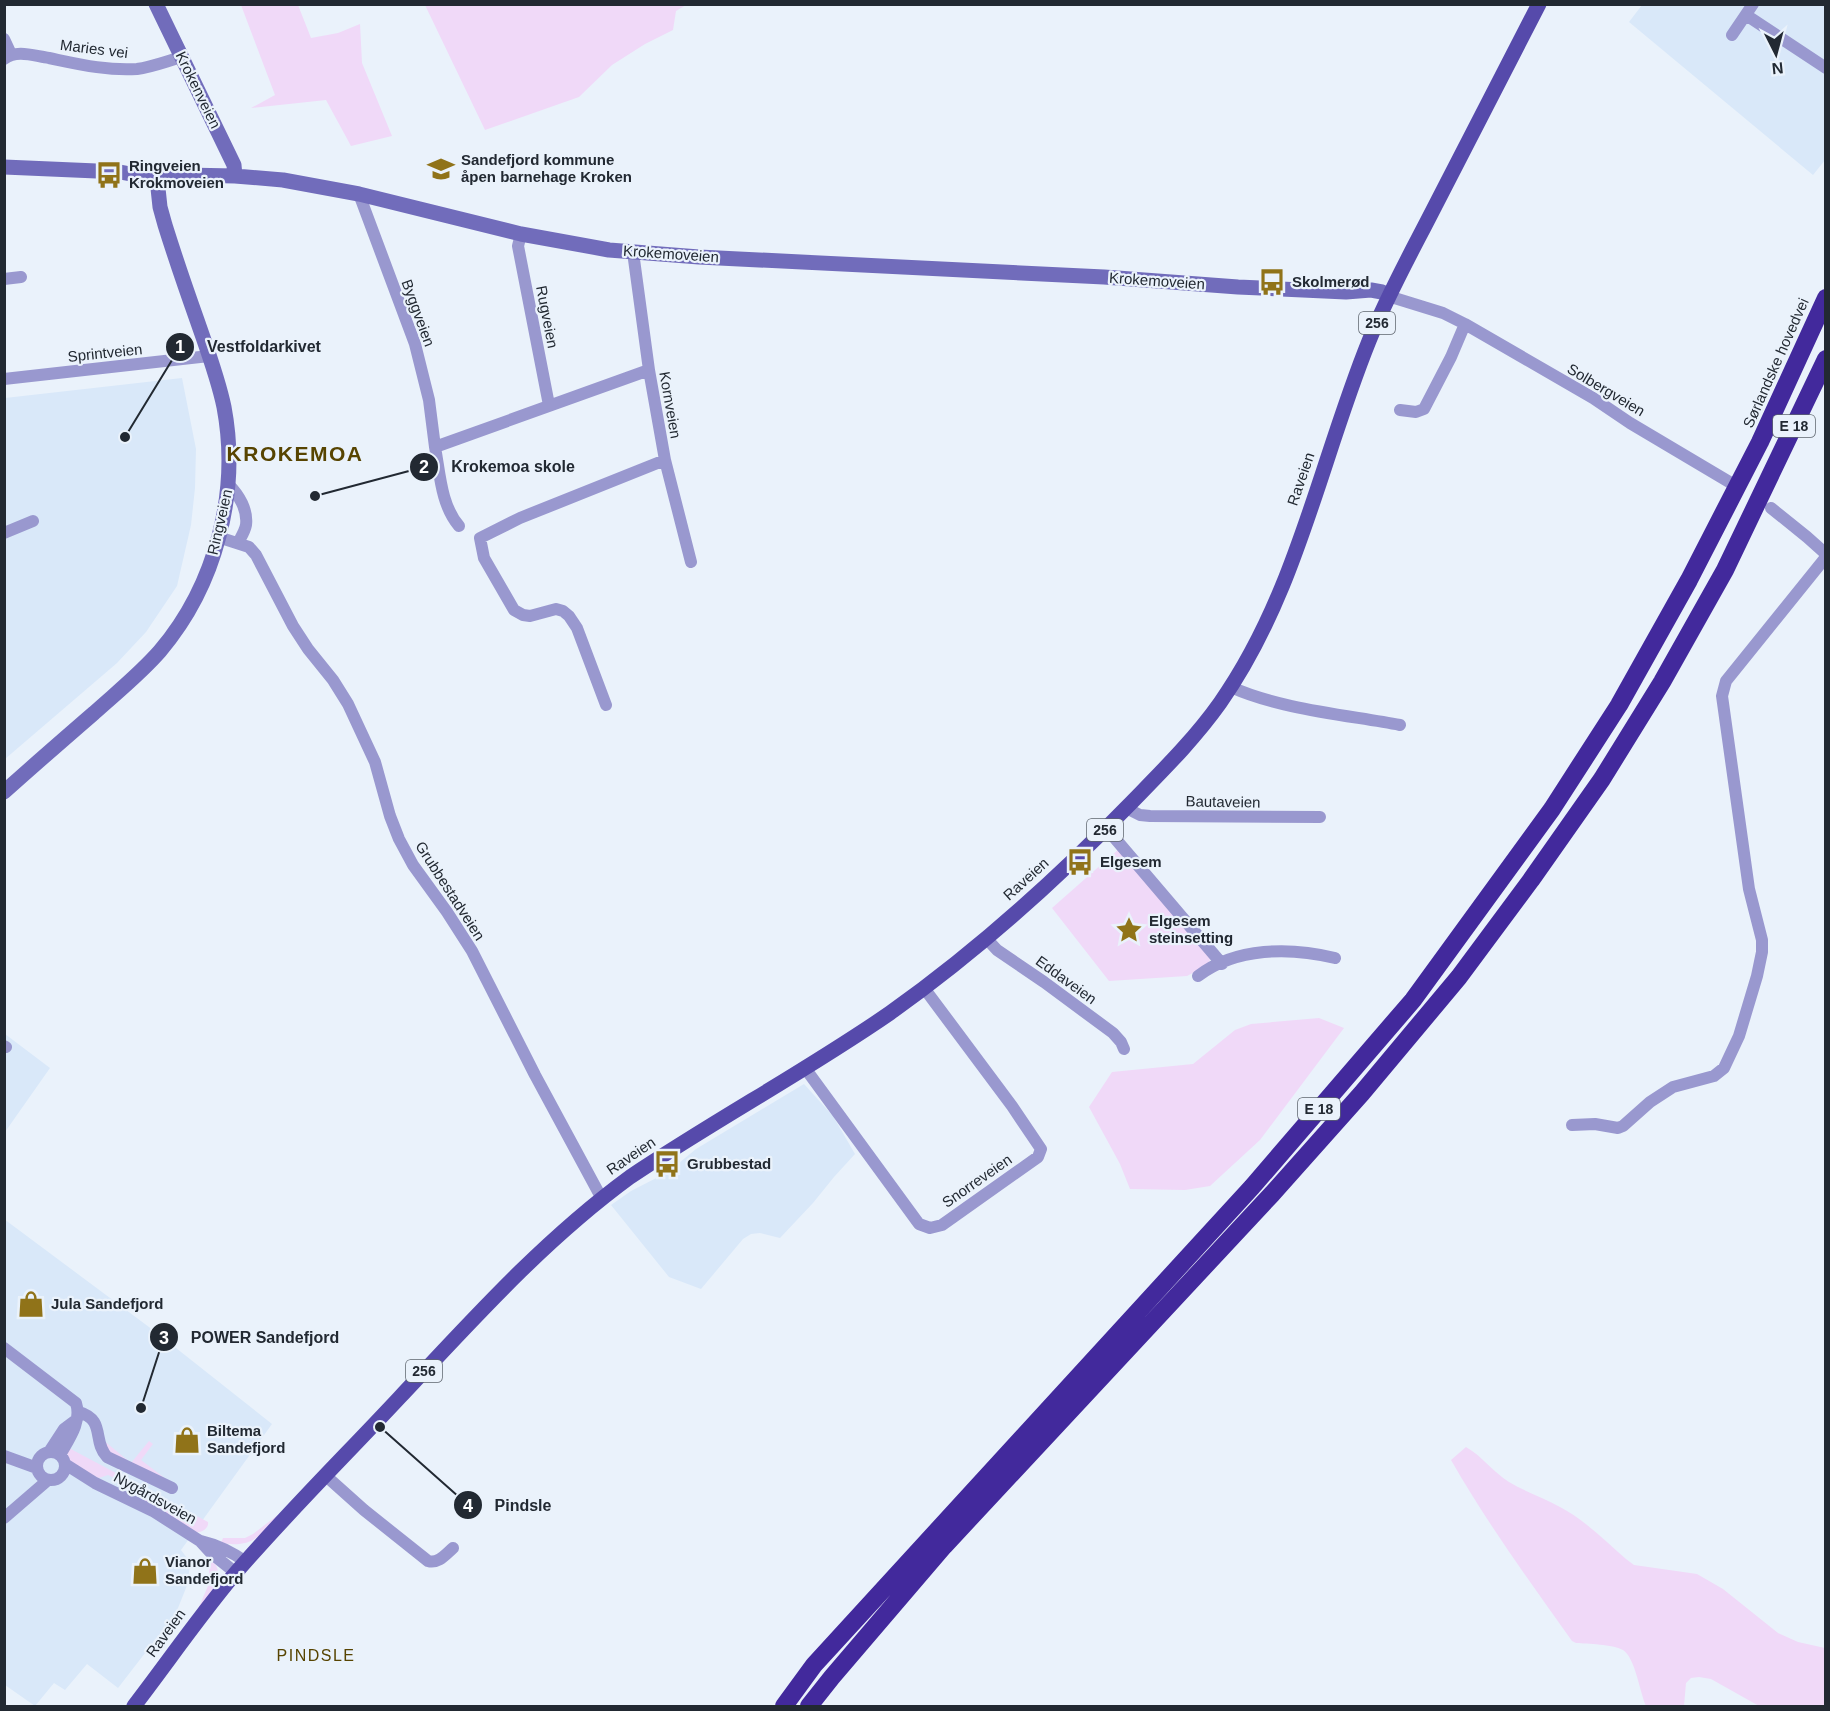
<svg xmlns="http://www.w3.org/2000/svg" width="1830" height="1711" viewBox="0 0 1830 1711" font-family="Arial,sans-serif">
	<style>
		.built { fill: #d9e8f9 }
		.green { fill: #f0d9f8 }
		.lines { fill: none; stroke-linecap: round; stroke-linejoin: round }
		.street { stroke: #9998cf; stroke-width: 12 }
		.secondary { stroke: #716cbb; stroke-width: 15 }
		.primary { stroke: #564aab; stroke-width: 15 }
		.highway { stroke: #42299c; stroke-width: 18 }
		.labels { text-anchor: middle; stroke-width: 4.5; stroke-linejoin: round; paint-order: stroke }
		.shield { fill: #eaf2fb; stroke: #5e656e; stroke-width: 1.5 }
		.shield-label { font-size: 14px; font-weight: bold; fill: #222932 }
		.street-label { font-size: 15px; fill: #222932; stroke: #eaf2fb }
		.poi-label { font-size: 15px; font-weight: bold; fill: #222932; stroke: #eaf2fb; text-anchor: start }
		.neighbourhood-label { font-size: 16px; letter-spacing: 1.5px; fill: #574401; stroke: #eaf2fb }
		.district-label { font-size: 21px; font-weight: bold; letter-spacing: 1.5px; fill: #574401; stroke: #eaf2fb }
		.leader { fill: none; stroke: #222932; stroke-width: 2 }
		.callout-dot { fill: #222932; stroke: #eaf2fb; stroke-width: 2 }
		.mark-label { font-size: 18px; text-anchor: middle; font-weight: bold; fill: #fff }
		.callout-label { font-size: 16px; text-anchor: middle; font-weight: bold; fill: #222932; stroke: #eaf2fb; stroke-width: 4.5; stroke-linejoin: round; paint-order: stroke }
	</style>
	<rect width="100%" height="100%" fill="#eaf2fb"/>
	<path class="built" d="M1642,5H1825V160L1813,175L1629,22Z
		M182,378L196,449L195,488L191,525L177,586L146,632L117,663L5,759V398Z
		M5,1034L50,1068L5,1132Z
		M804,1084L833,1116L855,1154L834,1177L813,1203L780,1238L760,1233L751,1234L743,1239L701,1289L669,1277L611,1205L631,1191L668,1172L696,1149Z
		M4,1219L157,1333L272,1424L181,1550L190,1562L188,1583L176,1613L118,1688L87,1664L65,1690L54,1683L35,1706L5,1685Z"/>
	<path class="green" d="M241,5H298L311,38L338,33L360,24L362,63L392,136L351,146L326,100L251,108L275,95Z
		M425,5H686L676,11L673,30L645,44L612,65L579,97L485,130Z
		M1120,848L1208,953L1210,960L1206,966L1187,976L1109,981L1052,908Z
		M1319,1018L1344,1028L1260,1140L1210,1186L1185,1190L1130,1189L1120,1164L1089,1107L1112,1072L1193,1064L1235,1030L1251,1024Z
		M103,1440L131,1463L149,1441L153,1444L141,1460L166,1479L165,1480C146,1475 113,1461 102,1444Z
		M67,1447L208,1522C209,1528 202,1533 196,1532L143,1500L134,1487L108,1475L99,1478C85,1471 65,1466 67,1447Z
		M1466,1447C1482,1456 1493,1472 1509,1482C1526,1492 1544,1498 1560,1507C1585,1520 1605,1541 1626,1559L1634,1565L1697,1574L1723,1589L1778,1633L1798,1642L1825,1648V1706H1759L1711,1679L1699,1677L1691,1678L1686,1683L1684,1706H1646C1640,1693 1635,1657 1623,1650C1612,1644 1588,1644 1576,1643L1572,1641C1530,1582 1487,1523 1451,1460Z
		M279,1514C260,1536 253,1548 221,1543L223,1538H245L253,1534Z
		M210,1559C230,1575 209,1594 198,1609L208,1586Z"/>
	<g class="lines">
		<path class="street" d="M1746,15L1826,68
			M1732,35L1753,4
			M4,39L11,54
			M4,59C17,49 34,56 49,58C78,64 107,71 137,69C152,67 167,61 182,57
			M359,194L415,344L429,400L435,447
			M521,234L518,246L549,405
			M633,252L649,370L665,460L691,562
			M4,279L21,277
			M1388,296L1443,313L1465,324L1593,398L1630,423L1731,483
			M4,379L209,356
			M1400,410L1416,412L1424,409L1451,357L1465,324
			M229,485C239,495 248,510 246,525C245,531 241,537 238,543
			M1771,508L1807,537L1826,554
			M459,526C441,505 440,474 435,447L649,370
			M4,533L33,521
			M218,537L249,547L256,555L293,626L308,649L333,680L348,704L375,762L390,816L399,839L413,865L447,912L472,951L535,1075L602,1199
			M1231,687C1279,709 1347,715 1400,725
			M606,705L577,628L569,616L563,611L556,609L530,616L523,615L514,610L484,558L480,538L520,518L665,460
			M1126,808L1140,815L1150,816L1320,817
			M1107,829L1222,964
			M986,938L997,950L1044,982L1113,1033L1121,1042L1124,1049
			M1198,976C1236,947 1290,947 1335,958
			M4,1046L6,1047
			M805,1068L919,1224L930,1228L942,1225L1038,1157L1041,1149L1012,1106L924,988
			M1572,1125L1595,1124L1618,1128L1623,1126L1650,1102L1673,1087L1714,1076L1724,1068L1739,1036L1757,976L1762,952V940L1749,889L1722,696L1726,681L1826,557
			M4,1348L76,1403C82,1422 69,1439 60,1455
			M79,1412C106,1420 92,1441 107,1457L172,1488
			M37 1466a14 14 0 1 1 28 0a14 14 0 1 1-28 0Z
			M49,1452L64,1429L76,1420
			M4,1456L37,1468
			M65,1464L95,1483L153,1511L200,1541L211,1553L236,1573
			M326,1476L364,1510L428,1561C438,1564 445,1555 453,1548
			M4,1518L48,1480
			M201,1541C218,1545 232,1552 246,1562"/>
		<path class="secondary" d="M156,4L234,165L235,176
			M4,167L120,172L157,179L185,175L235,176L283,180L359,194L521,234L609,250L699,257L1104,277L1238,287L1346,292L1371,290L1382,292L1388,296
			M4,792C34,765 64,739 94,713C116,693 140,674 160,651C216,585 240,492 224,407C218,378 207,349 197,320C186,289 175,257 165,225L160,207L157,179"/>
		<path class="primary" d="M134,1706C167,1663 198,1618 233,1576C286,1514 345,1456 400,1397C473,1319 544,1240 630,1177C715,1120 806,1071 890,1013C976,952 1055,881 1128,806C1160,773 1193,741 1220,703C1296,595 1320,462 1369,341C1387,296 1411,253 1433,210C1468,141 1504,73 1539,4"/>
		<path class="highway" d="M784,1706L814,1665L1252,1187L1413,1000L1552,809L1619,705L1689,580L1760,442L1826,298
			M809,1706L832,1677L944,1546L1272,1194L1362,1093L1459,977L1531,880L1602,779L1662,682L1725,570L1826,359"/>
	</g>
	<defs>
		<symbol id="school-bare" viewBox="-9 -9 18 18"><path d="M0-5L7-2L0 1L-7-2ZM-4 1L0 2.5L4 1V4Q0 6-4 4Z" fill="#907319" stroke="#eaf2fb" stroke-width="2.5" paint-order="stroke"/></symbol>
		<symbol id="bus-bare" viewBox="-9 -9 18 18"><path d="M-5-6H5V4H4V6H2V4H-2V6H-4V4H-5ZM-3.5-4V0h7V-4ZM-3.5 1.2v1.5H-2V1.2ZM2 1.2v1.5H3.5V1.2Z" fill="#907319" stroke="#eaf2fb" stroke-width="2.5" paint-order="stroke"/></symbol>
		<symbol id="sight-bare" viewBox="-9 -9 18 18"><path d="M0-6L1.8-2.2L6-1.7L2.9 1.2L3.7 5.4L0 3.3L-3.7 5.4L-2.9 1.2L-6-1.7L-1.8-2.2Z" fill="#907319" stroke="#eaf2fb" stroke-width="2.5" paint-order="stroke"/></symbol>
		<symbol id="shop-bare" viewBox="-9 -9 18 18"><path d="M-5-2.5h2.3a2.7 3.5 0 0 1 5.4 0H5L5.5 6h-11ZM-1.5-2.5h3a1.5 2.3 0 0 0-3 0Z" fill="#907319" stroke="#eaf2fb" stroke-width="2.5" paint-order="stroke"/></symbol>
	</defs>
	<g fill-rule="evenodd">
		<use href="#school-bare" x="422" y="150" width="38" height="38"/>
		<use href="#bus-bare" x="90" y="156" width="38" height="38"/>
		<use href="#bus-bare" x="1253" y="263" width="38" height="38"/>
		<use href="#bus-bare" x="1061" y="843" width="38" height="38"/>
		<use href="#sight-bare" x="1110" y="911" width="38" height="38"/>
		<use href="#bus-bare" x="648" y="1145" width="38" height="38"/>
		<use href="#shop-bare" x="12" y="1285" width="38" height="38"/>
		<use href="#shop-bare" x="168" y="1421" width="38" height="38"/>
		<use href="#shop-bare" x="126" y="1552" width="38" height="38"/>
	</g>
	<g class="labels">
		<g class="shield">
			<rect x="1359" y="312" width="36" height="22" rx="4.5"/>
			<rect x="1773" y="415" width="42" height="22" rx="4.5"/>
			<rect x="1087" y="819" width="36" height="22" rx="4.5"/>
			<rect x="1298" y="1098" width="42" height="22" rx="4.5"/>
			<rect x="406" y="1360" width="36" height="22" rx="4.5"/>
		</g>
		<g class="shield-label">
			<text x="1377" y="328">256</text>
			<text x="1794" y="431">E 18</text>
			<text x="1105" y="835">256</text>
			<text x="1319" y="1114">E 18</text>
			<text x="424" y="1376">256</text>
		</g>
		<g class="street-label">
			<text transform="translate(94 49) rotate(7)" y="5">Maries vei</text>
			<text transform="translate(198 90) rotate(64)" y="5">Krokenveien</text>
			<text transform="translate(671 254) rotate(4)" y="5">Krokemoveien</text>
			<text transform="translate(1157 281) rotate(4)" y="5">Krokemoveien</text>
			<text transform="translate(418 313) rotate(70)" y="5">Byggveien</text>
			<text transform="translate(547 317) rotate(79)" y="5">Rugveien</text>
			<text transform="translate(105 353) rotate(-6)" y="5">Sprintveien</text>
			<text transform="translate(1776 363) rotate(-66)" y="5">Sørlandske hovedvei</text>
			<text transform="translate(1606 390) rotate(31)" y="5">Solbergveien</text>
			<text transform="translate(670 405) rotate(80)" y="5">Kornveien</text>
			<text transform="translate(1301 479) rotate(-71)" y="5">Raveien</text>
			<text transform="translate(220 522) rotate(-77)" y="5">Ringveien</text>
			<text transform="translate(1223 802) rotate(1)" y="5">Bautaveien</text>
			<text transform="translate(1026 879) rotate(-42)" y="5">Raveien</text>
			<text transform="translate(450 891) rotate(57)" y="5">Grubbestadveien</text>
			<text transform="translate(1066 980) rotate(36)" y="5">Eddaveien</text>
			<text transform="translate(631 1156) rotate(-34)" y="5">Raveien</text>
			<text transform="translate(977 1181) rotate(-35)" y="5">Snorreveien</text>
			<text transform="translate(155 1498) rotate(29)" y="5">Nygårdsveien</text>
			<text transform="translate(166 1633) rotate(-54)" y="5">Raveien</text>
		</g>
		<g class="poi-label">
			<text x="461" y="165">Sandefjord kommune<tspan x="461" dy="17">åpen barnehage Kroken</tspan></text>
			<text x="129" y="171">Ringveien<tspan x="129" dy="17">Krokmoveien</tspan></text>
			<text x="1292" y="287">Skolmerød</text>
			<text x="1100" y="867">Elgesem</text>
			<text x="1149" y="926">Elgesem<tspan x="1149" dy="17">steinsetting</tspan></text>
			<text x="687" y="1169">Grubbestad</text>
			<text x="51" y="1309">Jula Sandefjord</text>
			<text x="207" y="1436">Biltema<tspan x="207" dy="17">Sandefjord</tspan></text>
			<text x="165" y="1567">Vianor<tspan x="165" dy="17">Sandefjord</tspan></text>
		</g>
		<g class="neighbourhood-label">
			<text x="316" y="1661">PINDSLE</text>
		</g>
		<g class="district-label">
			<text x="295" y="461">KROKEMOA</text>
		</g>
	</g>
	<path class="leader" d="M125 437L180 347M315 496L424 467M141 1408L164 1337M380 1427L468 1505"/>
	<g class="callout-dot">
		<circle cx="125" cy="437" r="6"/>
		<circle cx="315" cy="496" r="6"/>
		<circle cx="141" cy="1408" r="6"/>
		<circle cx="380" cy="1427" r="6"/>
		<circle cx="180" cy="347" r="15"/>
		<circle cx="424" cy="467" r="15"/>
		<circle cx="164" cy="1337" r="15"/>
		<circle cx="468" cy="1505" r="15"/>
	</g>
	<g class="mark-label">
		<text x="180" y="353">1</text>
		<text x="424" y="473">2</text>
		<text x="164" y="1344">3</text>
		<text x="468" y="1512">4</text>
	</g>
	<g class="callout-label">
		<text x="264" y="352">Vestfoldarkivet</text>
		<text x="513" y="472">Krokemoa skole</text>
		<text x="265" y="1343">POWER Sandefjord</text>
		<text x="523" y="1511">Pindsle</text>
	</g>
	<rect width="1830" height="1711" fill="none" stroke="#222932" stroke-width="12"/>
	<g transform="translate(1776 54) rotate(174)" stroke="#eaf2fb" stroke-width="4.5" paint-order="stroke">
	<path d="M0-4.5L10 22L0 15L-10 22Z" fill="#222932"/>
	<text y="-9" font-size="16" font-weight="bold" text-anchor="middle" fill="#222932">N</text>
	</g>
</svg>
